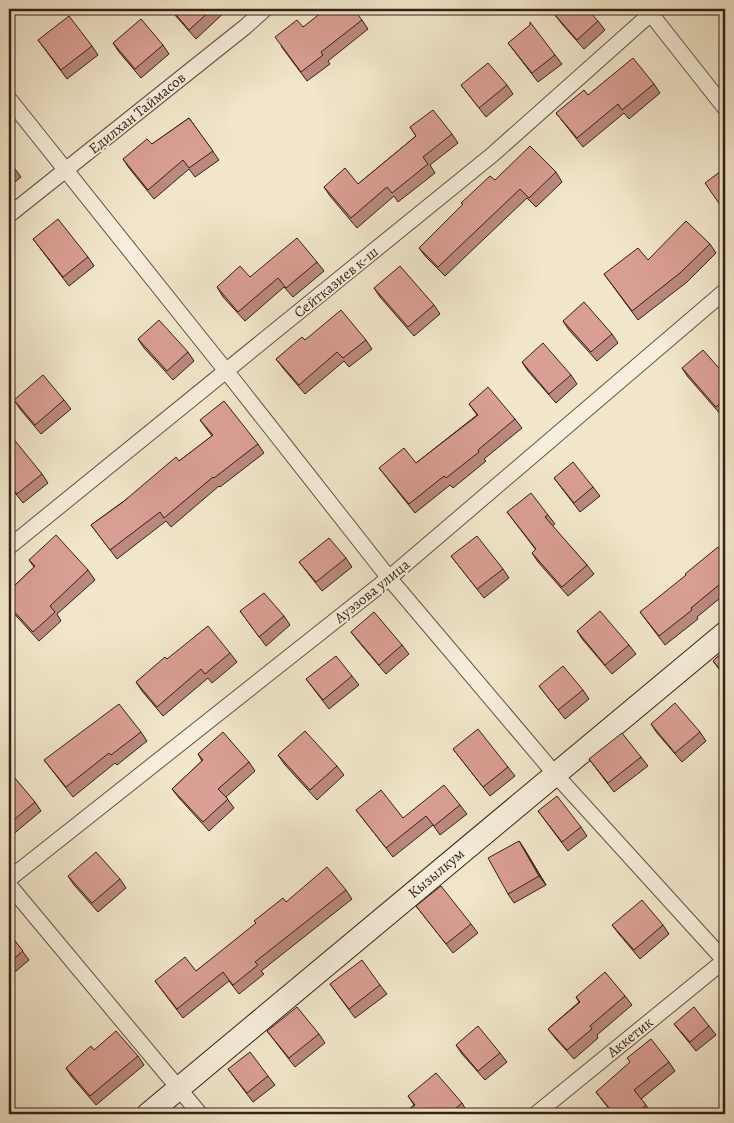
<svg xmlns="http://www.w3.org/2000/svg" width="734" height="1123" viewBox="0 0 734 1123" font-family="Alegreya,serif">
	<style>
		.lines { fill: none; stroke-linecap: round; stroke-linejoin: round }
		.street-casing { stroke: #655143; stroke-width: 17 }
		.secondary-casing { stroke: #361f16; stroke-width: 24 }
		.street { stroke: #f7efdd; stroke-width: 15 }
		.secondary { stroke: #f7efdd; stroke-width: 22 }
		.wall { fill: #bb897f; stroke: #361f16 }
		.shaded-wall { fill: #996f68; stroke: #361f16 }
		.building { fill: #da9f94; stroke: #361f16 }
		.labels { text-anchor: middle; stroke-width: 4; stroke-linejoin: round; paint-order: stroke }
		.street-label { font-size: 15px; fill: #361f16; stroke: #f7efdd }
	</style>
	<rect width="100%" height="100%" fill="#f2e7cb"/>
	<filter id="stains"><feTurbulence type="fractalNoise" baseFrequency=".004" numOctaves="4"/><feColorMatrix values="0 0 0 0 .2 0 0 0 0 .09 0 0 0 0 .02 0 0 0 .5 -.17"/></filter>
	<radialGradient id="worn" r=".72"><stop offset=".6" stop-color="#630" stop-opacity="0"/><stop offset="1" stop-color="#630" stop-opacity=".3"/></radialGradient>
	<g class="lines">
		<defs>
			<path id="street" d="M647,9L725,108
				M9,99L227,372L389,578L555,774L725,961
				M9,215L245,27L265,9
				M9,547L492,155L656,9
				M9,879L389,578L725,291
				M9,885L200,1114
				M536,1114L725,960"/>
			<path id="secondary" d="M148,1114L725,633"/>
		</defs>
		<use href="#street" class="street-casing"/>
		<use href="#secondary" class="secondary-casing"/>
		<use href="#street" class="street"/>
		<use href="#secondary" class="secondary"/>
	</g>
	<path class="wall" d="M170,9H228L196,39L174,14Z
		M555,15L598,21L605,30L584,49L562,24Z
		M362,20L368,29L328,61L330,64L307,81L281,46L303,27Z
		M38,40L92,46L98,55L67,79Z
		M113,43L163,45L169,54L141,78L119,52Z
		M508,43L555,55L562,64L538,82Z
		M654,84L660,93L629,119L624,113L583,147L556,113L588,95Z
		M461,85H507L513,94L486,117Z
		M189,118L219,160L195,177L189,169L154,199L129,168L123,159L152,144Z
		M410,127L452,134L458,143L430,165L435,173L398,202L394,196L357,228L330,196L324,187L358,184L416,136Z
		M9,161L21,177L9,187Z
		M556,172L562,182L536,207L527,198L445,276L426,257L419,248L495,180Z
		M33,239L88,257L94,266L69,286Z
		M710,244L716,253L687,282L638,320L604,274L648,260Z
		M317,262L324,271L293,297L284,287L245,321L223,297L217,287L250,277Z
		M374,288L434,305L440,314L414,336L380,297Z
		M563,321L612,334L618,343L597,361L569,330Z
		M138,339L188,352L194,361L173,380L144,348Z
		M305,340H366L372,349L349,367L344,361L305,394L283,368L276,359Z
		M522,362L571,375L577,384L556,403L528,371Z
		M682,368L725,375V413L722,416L688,377Z
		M14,400H64L71,409L41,434L20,409Z
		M469,404L515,419L522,428L484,459L486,461L453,488L450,485L415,513L379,468L416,463L477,415Z
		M200,420L258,444L264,453L220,487L219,486L171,527L166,521L117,559L91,525L179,461L212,436Z
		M9,439L42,474L48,483L23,503L9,485Z
		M554,478L593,487L600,496L580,512Z
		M507,512L548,515L555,524L552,526L587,565L594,574L568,596L538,562L532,553L536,550Z
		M451,556L503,569L509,578L484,598Z
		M725,557V594L697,617L698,619L665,645L640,612Z
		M346,558L352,567L322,591L299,562Z
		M29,560L88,570L95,580L57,614L61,621L39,641L9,608V591L34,567Z
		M240,611L284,616L290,625L266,646Z
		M577,631L629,645L636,654L612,674L583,640Z
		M351,632L402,645L409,654L386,674L358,641Z
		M725,650V677L713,661Z
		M230,653L237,662L212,683L208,678L163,716L142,691L136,682L167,659Z
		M352,676L359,685L329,709L306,679Z
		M539,686L583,690L589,699L565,719Z
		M651,724L700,732L706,741L682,762L657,733Z
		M141,732L147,741L117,765L115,763L73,797L44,760Z
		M453,749L508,767L515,776L490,796Z
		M198,754L249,762L255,771L226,797L234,808L209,831L179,798L172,789L202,761Z
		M278,755L337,766L344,775L317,800L285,765Z
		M641,757L648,766L614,792L589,759Z
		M9,781L35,802L41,811L11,836L9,833Z
		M460,805L467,814L440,835L433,825L393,857L356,810L403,818Z
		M538,811L581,827L587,836L568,851Z
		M519,841L525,850L546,885L514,903L508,894Z
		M68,876L120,879L126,888L98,912L74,885Z
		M346,890L352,899L261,971L264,974L239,994L229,981L183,1018L155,981L196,971L286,902Z
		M416,906L471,924L478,933L453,953Z
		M612,925H663L669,934L640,959L619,934Z
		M9,933L29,960L9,977Z
		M330,984L380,985L387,994L355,1018Z
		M625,996L632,1005L597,1035L598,1038L574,1059L555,1038L548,1029L579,1002L576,997Z
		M674,1024L709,1026L716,1035L696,1051Z
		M267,1031L319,1034L325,1043L295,1067Z
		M456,1045L500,1053L507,1062L485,1080L462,1054Z
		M94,1050L138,1056L144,1065L96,1105L72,1077L66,1068Z
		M669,1062L675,1071L641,1099L653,1114H613L596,1092Z
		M228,1069L268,1076L275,1085L253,1102Z
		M408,1096L462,1103L468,1113L466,1114H403L414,1105Z"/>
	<path class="shaded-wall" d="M519,841L525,850L546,885L539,876Z"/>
	<path class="building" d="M171,9H212L189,30Z
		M326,9H353L362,20L321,52L323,55L301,72L275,37L297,20L303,27Z
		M562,9H587L598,21L577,40L555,15Z
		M69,16L92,46L61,70L38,40Z
		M141,19L163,45L135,69L113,43Z
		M530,22L555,55L532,73L508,43L530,25Z
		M633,58L654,84L622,110L618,104L577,138L556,113L584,90L588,95Z
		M488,63L507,85L479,108L461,85Z
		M433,110L452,134L423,157L428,164L392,193L387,187L351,218L324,187L345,168L358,184L416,136L410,127Z
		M189,118L213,151L189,168L183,160L148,190L123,159L147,139L152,144Z
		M530,146L556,172L529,198L520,189L438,267L419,248L463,204L461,203L490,176L495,180Z
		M9,161L14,168L9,173Z
		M725,168V212L705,183Z
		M58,219L88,257L63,277L33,239Z
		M686,221L710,244L680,273L632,311L604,274L638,248L648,260Z
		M297,238L317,262L286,288L278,278L238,312L217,287L240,266L250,277Z
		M400,266L434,305L408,327L374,288Z
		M584,302L612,334L591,352L563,321Z
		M341,310L366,340L343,358L337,352L299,385L276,359L302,337L305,340Z
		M159,320L188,352L167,371L138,339Z
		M543,343L571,375L549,394L522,362Z
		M703,350L725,375V399L716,407L682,368Z
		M43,375L64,400L35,425L14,400Z
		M488,387L515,419L478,450L479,452L446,478L444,476L409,504L379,468L404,448L416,463L478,415L469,404Z
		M224,401L258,444L214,478L213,477L164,518L160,512L110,550L91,525L123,502L176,457L179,461L213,435L200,420Z
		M12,437L42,474L17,494L9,484V439Z
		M573,462L593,487L574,503L554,478Z
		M531,493L548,515L545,517L587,565L562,587L532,553L536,549L507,512Z
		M56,535L88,570L50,606L55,612L33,632L9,606V591L35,566L29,560Z
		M477,536L503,569L477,589L451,556Z
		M329,538L346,558L316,582L299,562Z
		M718,547L725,557V580L691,608L692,610L659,636L640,612L686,575L685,574Z
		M264,593L284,616L259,637L240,611Z
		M600,611L629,645L605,665L577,631Z
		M374,612L402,645L379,665L351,632Z
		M208,626L230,653L205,674L201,669L157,707L136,682L165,657L167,659Z
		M725,650V675L713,661Z
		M336,656L352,676L323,700L306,679Z
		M563,666L583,690L558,710L539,686Z
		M675,703L700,732L675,753L651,724Z
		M119,704L141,732L111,755L109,753L66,787L44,760Z
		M478,729L508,767L483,787L453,749Z
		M305,731L337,766L310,790L278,755Z
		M223,732L249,762L218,789L228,799L203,822L172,789L203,760L198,754Z
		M622,733L641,757L608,783L589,759Z
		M14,777L35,802L9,824V781Z
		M444,785L460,805L434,826L426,816L386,848L356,810L381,790L403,818Z
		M557,796L581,827L562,842L538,811Z
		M519,841L539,876L508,894L488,858Z
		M96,852L120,879L92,903L68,876Z
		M725,866V877L720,870Z
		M327,867L346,890L255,962L258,965L233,985L223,972L177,1009L155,981L185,957L196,971L256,923L254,921L283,898L286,902Z
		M441,886L471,924L446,944L416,906Z
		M642,900L663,925L634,950L612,925Z
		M9,933L23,951L9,963Z
		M362,960L380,985L349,1009L330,984Z
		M605,972L625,996L590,1026L592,1029L567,1050L548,1029L580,1002L576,997Z
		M297,1007L319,1034L289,1058L267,1031Z
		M694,1007L709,1026L690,1042L674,1024Z
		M478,1026L500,1053L478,1071L456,1045Z
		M116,1031L138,1056L90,1096L66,1068L91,1046L94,1050Z
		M651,1039L669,1062L634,1090L646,1105L636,1114H614L596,1092L630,1062L627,1058Z
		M250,1052L268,1076L247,1093L228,1069Z
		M436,1073L462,1103L449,1114H403L415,1105L408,1096Z"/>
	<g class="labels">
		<g class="street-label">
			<text transform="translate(137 113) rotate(-39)" y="5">Едилхан Таймасов</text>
			<text transform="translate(336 282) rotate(-39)" y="5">Сейтказиев к-ш</text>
			<text transform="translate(372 591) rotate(-39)" y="5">Ауэзова улица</text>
			<text transform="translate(436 873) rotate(-40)" y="5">Кызылкум</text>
			<text transform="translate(630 1037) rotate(-39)" y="5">Аккетик</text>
		</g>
	</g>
	<rect width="734" height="1123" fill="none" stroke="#f2e7cb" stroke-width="30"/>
	<rect x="10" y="10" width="714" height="1103" fill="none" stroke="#361f16" stroke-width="2.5"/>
	<rect x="15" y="15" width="704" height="1093" fill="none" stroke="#361f16"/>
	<rect width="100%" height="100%" filter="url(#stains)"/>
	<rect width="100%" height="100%" fill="url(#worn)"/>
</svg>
